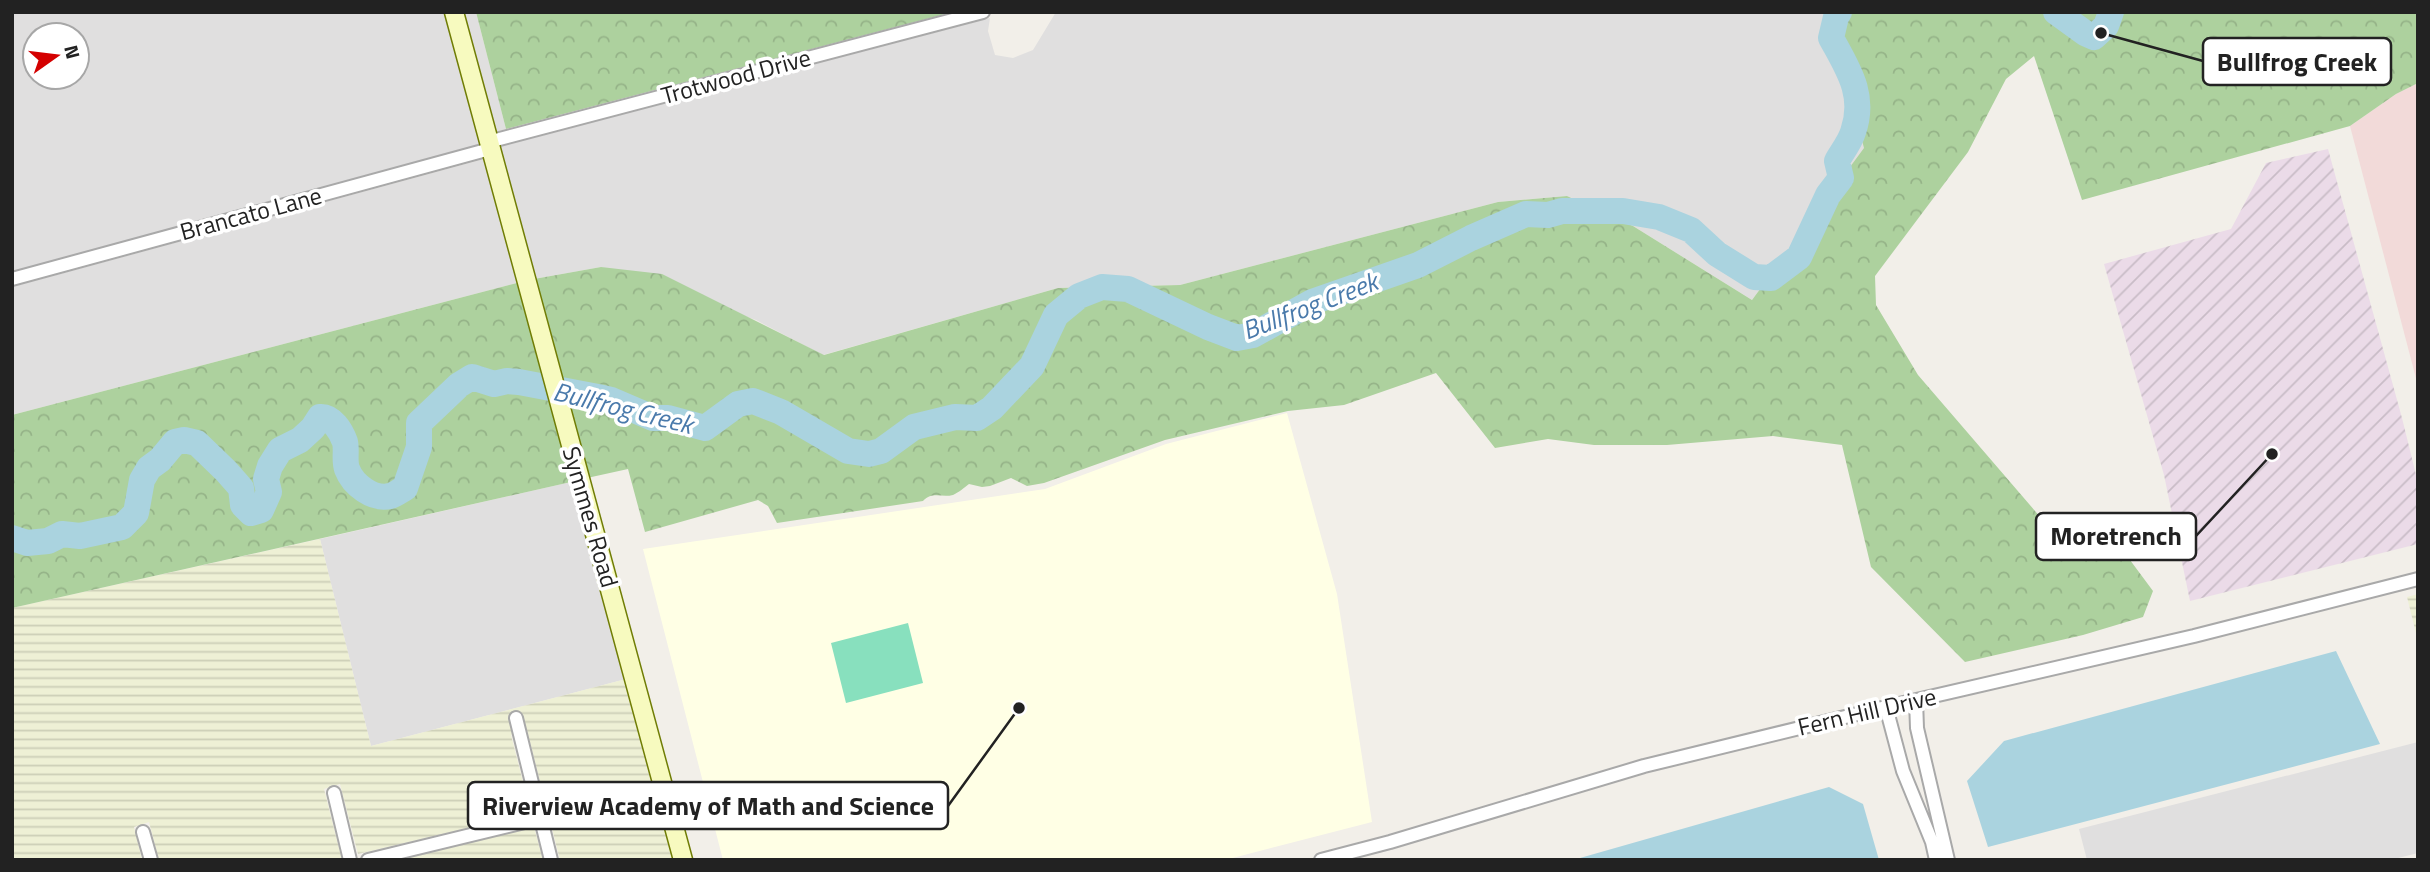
<svg xmlns="http://www.w3.org/2000/svg" width="2430" height="872" viewBox="0 0 2430 872" font-family="'Titillium Web',sans-serif">
	<style>
		.residential { fill: #e0dfdf; fill-rule: evenodd }
		.commercial { fill: #f2dad9 }
		.industrial { fill: url(#industrial-furrows) }
		.education { fill: #ffffe5 }
		.farmland { fill: url(#farmland-rules) }
		.forest { fill: url(#forest-crowns) }
		.pitch { fill: #88e0be }
		.water { fill: #aad3df }
		.lines { fill: none; stroke-linecap: round; stroke-linejoin: round }
		.river { stroke: #aad3df; stroke-width: 26 }
		.street-casing { stroke: #a9a9a9; stroke-width: 16 }
		.secondary-casing { stroke: #707d05; stroke-width: 21 }
		.street { stroke: #fff; stroke-width: 12 }
		.secondary { stroke: #f7fabf; stroke-width: 18 }
		.labels { text-anchor: middle; stroke-width: 7; stroke-linejoin: round; paint-order: stroke }
		.street-label { font-size: 24px; fill: #222; stroke: #fff }
		.water-label { font-size: 26px; font-style: italic; fill: #4a7aab; stroke: #fff }
		.leader { fill: none; stroke: #222; stroke-width: 2.5 }
		.callout-dot { fill: #222; stroke: #fff; stroke-width: 2.5 }
		.callout { fill: #fff; stroke: #222; stroke-width: 2.5 }
		.callout-label { font-size: 26px; text-anchor: middle; font-weight: bold; fill: #222 }
	</style>
	<defs>
		<pattern id="industrial-furrows" width="10" height="10" patternUnits="userSpaceOnUse" patternTransform="scale(1.75)"><rect width="10" height="10" fill="#ebdbe8"/><path d="M-1 1l2-2M0 10L10 0M9 11l2-2" fill="none" stroke="#c9bcc7"/></pattern>
		<pattern id="farmland-rules" width="6" height="5" patternUnits="userSpaceOnUse" patternTransform="scale(1.75)"><rect width="6" height="5" fill="#eef0d5"/><path d="M0 2.5h6" fill="none" stroke="#ccceb7"/></pattern>
		<pattern id="forest-crowns" width="20" height="18" patternUnits="userSpaceOnUse" patternTransform="scale(1.75)"><rect width="20" height="18" fill="#add19e"/><path d="M2 6a3 3 0 1 1 6 0M12 15a3 3 0 1 1 6 0" fill="none" stroke="#95b388"/></pattern>
	</defs>
	<rect width="100%" height="100%" fill="#f2efe9"/>
	<path class="residential" d="M12,12H445L480,144L12,272ZM77,35V77H35V35Z
		M462,12H476L506,129L495,132Z
		M1056,12H1829L1865,148L1752,300L1633,226L1567,196L1498,202L1180,285L1058,288L823,355L756,320L601,267L534,279L498,147L990,18L988,31L995,55L1013,58L1033,50Z
		M484,159L517,283L12,415V287Z
		M571,482L626,679L371,746L320,539Z
		M2418,742V853L2390,860H2087L2079,829Z"/>
	<path class="commercial" d="M2418,83V386L2350,126L2396,94Z"/>
	<path class="industrial" d="M2328,149L2402,418L2418,483V544L2190,601L2164,475L2104,264L2231,229L2266,163Z"/>
	<path class="education" d="M1287,413L1337,594L1372,822L1225,860H723L643,549L1045,489L1166,444Z"/>
	<path class="farmland" d="M320,539L371,746L626,679L674,860H560L527,730L511,735L531,813L358,854L340,784L324,789L342,860H159L149,822L134,827L142,860H12V608Z
		M2418,594V641L2407,597Z
		M534,827L543,860H399Z"/>
	<path class="forest" d="M476,12H953L506,129Z
		M1829,12H2418V83L2396,94L2350,126L2082,200L2034,56L2006,79L1968,152L1875,276L1876,305L1918,375L2078,561L2130,560L2153,591L2143,617L2083,635L1965,662L1871,567L1842,445L1773,436L1667,445H1594L1548,439L1495,448L1436,373L1344,405L1288,411L1165,440L1044,483L1027,486L1011,478L990,486L982,487L969,484C965,487 958,493 953,495C941,498 933,491 923,501L777,523L768,506L758,500L645,532L628,469L587,478L534,279L601,267L662,274L824,355L1058,288L1180,285L1498,202L1567,196L1633,226L1752,300L1864,148Z
		M517,283L571,482L12,608V415Z"/>
	<path class="pitch" d="M908,623L923,683L846,703L831,643Z"/>
	<path class="water" d="M2336,651L2380,744L1988,847L1967,781L2004,741Z
		M1829,787L1863,804L1879,860H1573Z"/>
	<g class="lines">
		<path class="river" d="M2056,12L2085,33L2094,37L2106,26L2111,12
			M12,538L27,543L48,541L62,534L80,536L122,527L136,513L142,480L149,468L160,460L175,442L184,440L197,443L226,471L241,488L243,505L251,513L261,510L269,492L266,479L270,466L280,450L300,440L313,428L320,417C332,416 341,431 345,442C347,450 344,461 347,469C353,485 373,500 390,496C395,495 401,490 405,488L419,447V423L459,385L472,377L494,384L507,381L519,382L598,397L611,400L653,418H668L705,428L738,404L753,401L781,412L848,451L869,454L881,451L914,427L955,417L977,418L992,408L1032,366L1056,315L1079,296L1102,287L1128,289L1208,327L1237,338L1253,335L1312,302L1418,265L1471,238L1526,214L1548,215L1562,211H1623L1659,217L1691,230L1717,254L1754,277L1771,278L1799,257L1828,195L1841,178L1837,161C1842,152 1850,142 1853,132C1866,95 1848,69 1831,38L1836,17L1839,12"/>
		<defs>
			<path id="street" d="M488,142L983,12
				M12,279L490,149
				M1916,700L1917,728L1948,860
				M1886,707L1903,771L1932,842L1936,860
				M516,718L551,860
				M334,793L350,860
				M143,832L151,860
				M368,860L541,818
				M1321,860L1390,842L1644,766L1886,707L2194,636L2418,579"/>
			<path id="secondary" d="M454,12L683,860"/>
		</defs>
		<use href="#street" class="street-casing"/>
		<use href="#secondary" class="secondary-casing"/>
		<use href="#street" class="street"/>
		<use href="#secondary" class="secondary"/>
	</g>
	<g class="labels">
		<g class="street-label">
			<text transform="translate(736 77) rotate(-15)" y="8">Trotwood Drive</text>
			<text transform="translate(251 214) rotate(-15)" y="8">Brancato Lane</text>
			<text transform="translate(590 517) rotate(74)" y="8">Symmes Road</text>
			<text transform="translate(1867 712) rotate(-13)" y="8">Fern Hill Drive</text>
		</g>
		<g class="water-label">
			<text transform="translate(1310 306) rotate(-21)" y="9">Bullfrog Creek</text>
			<text transform="translate(623 408) rotate(14)" y="9">Bullfrog Creek</text>
		</g>
	</g>
	<path class="leader" d="M2101 33L2203 61M2272 454L2196 536M1019 708L948 806"/>
	<g class="callout-dot">
		<circle cx="2101" cy="33" r="7"/>
		<circle cx="2272" cy="454" r="7"/>
		<circle cx="1019" cy="708" r="7"/>
	</g>
	<g class="callout">
		<rect x="2203" y="38" width="188" height="47" rx="7"/>
		<rect x="2036" y="513" width="160" height="47" rx="7"/>
		<rect x="468" y="782" width="480" height="47" rx="7"/>
	</g>
	<g class="callout-label">
		<text x="2297" y="71">Bullfrog Creek</text>
		<text x="2116" y="545">Moretrench</text>
		<text x="708" y="815">Riverview Academy of Math and Science</text>
	</g>
	<rect width="2430" height="872" fill="none" stroke="#222222" stroke-width="28"/>
	<g transform="translate(56 56) rotate(76)"><circle r="33" fill="#ffffff" stroke="#a7a7a7" stroke-width="2"/>
	<path d="M0-5L12 26L0 18L-12 26Z" fill="#d40000"/>
	<text y="-10" font-size="19" font-weight="bold" text-anchor="middle" fill="#222222">N</text>
	</g>
</svg>
